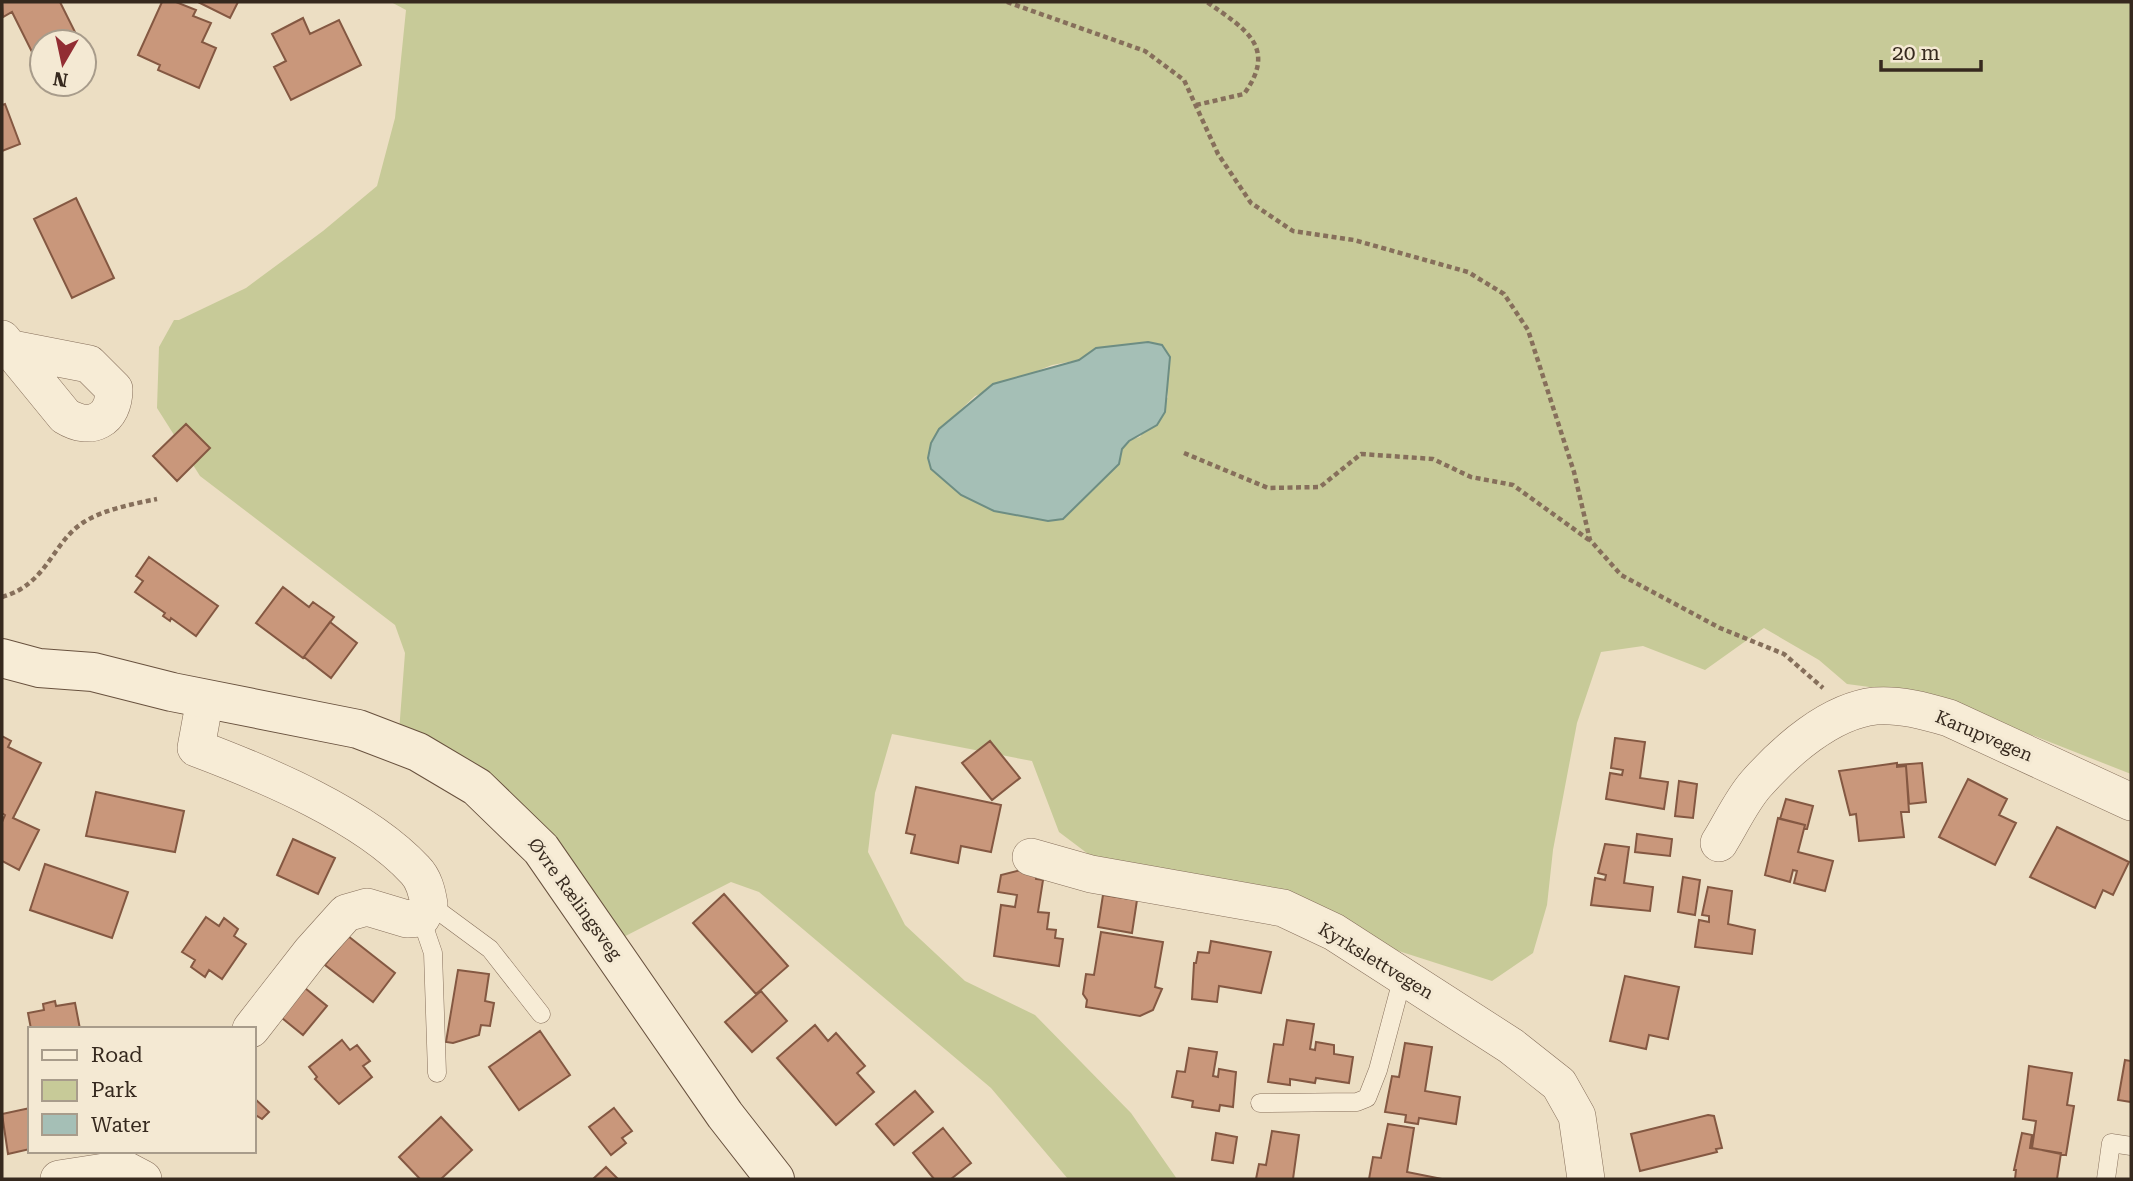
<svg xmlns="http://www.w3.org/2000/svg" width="2133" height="1181" viewBox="0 0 2133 1181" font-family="'Roboto Serif',serif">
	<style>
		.green { fill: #c7ca98; fill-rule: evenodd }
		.water { fill: #a5bfb6; stroke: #6d8d83; stroke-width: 2 }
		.building { fill: #c9977b; stroke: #845842; stroke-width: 2 }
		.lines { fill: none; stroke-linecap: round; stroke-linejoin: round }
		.service-casing { stroke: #866f5b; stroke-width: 19 }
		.minor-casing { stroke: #866f5b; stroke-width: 38 }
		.secondary-casing { stroke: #68513e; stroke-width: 40 }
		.path { stroke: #866f5b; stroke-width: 4.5; stroke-dasharray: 5 3.5; stroke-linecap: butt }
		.service { stroke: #f7ecd6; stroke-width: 18 }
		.minor { stroke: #f7ecd6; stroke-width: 37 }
		.secondary { stroke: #f7ecd6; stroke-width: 38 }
		.labels { text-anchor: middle; stroke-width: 6; stroke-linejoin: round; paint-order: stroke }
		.street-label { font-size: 18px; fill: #36291e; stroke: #f4e9d3 }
	</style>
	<rect width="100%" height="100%" fill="#ecdec3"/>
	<path class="green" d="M391,2H2131V774L1930,695L1847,684L1819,660L1764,628L1705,670L1643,646L1601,652L1577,723L1553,850L1547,905L1533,953L1492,981L1296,918L1104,866L1059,832L1032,761L892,734L875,793L868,852L905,925L965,981L1035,1015L1131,1113L1177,1179H1068L991,1088L759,892L731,882L602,948L577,893L399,732L405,653L395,625L200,476L157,408L159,347L174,320H179L246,288L323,231L377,186L395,118L406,10ZM1170,357L1166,377L1168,397L1140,437L1129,440L1122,449L1119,464L1064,519L961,495L931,469L939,430L975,396L1052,365L1079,360Z"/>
	<path class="water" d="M1148,342L1162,345L1170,357L1165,412L1157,425L1129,441L1122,449L1119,464L1063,519L1048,521L994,511L961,495L931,469L928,458L931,443L939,429L993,384L1079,360L1096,348Z"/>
	<path class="building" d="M2,2H60L78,38L71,42H42V57L36,60L12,12L3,17Z
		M162,2H176L196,10L193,16L211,23L202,42L216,48L199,88L158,70L160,65L138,55Z
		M198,2H238L230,18Z
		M303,18L310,34L339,20L361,65L291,100L274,67L286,61L272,34Z
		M5,104L20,144L2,151V105Z
		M76,198L114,278L72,298L34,219Z
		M186,424L210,448L177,481L153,456Z
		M149,557L218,606L196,636L171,618L170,621L163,616L165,613L135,592L143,581L136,576Z
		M283,587L309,607L313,602L334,617L303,658L256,623Z
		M330,622L357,643L331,678L304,657Z
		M2,736L11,741L8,747L41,763L13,818L39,830L19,870L2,861V822L5,815L2,813Z
		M1615,738L1645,742L1640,778L1668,782L1664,809L1606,799L1610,773L1622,775L1623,770L1611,768Z
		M990,741L1020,778L992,800L962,763Z
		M1897,763V767L1906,766L1909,812H1901L1904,837L1859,841L1856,814L1850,815L1839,771Z
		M1922,763L1926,802L1909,804L1906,766L1897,765Z
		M1968,779L2007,799L1999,815L2016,823L1995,865L1939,837Z
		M1679,781L1697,784L1693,818L1675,816Z
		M916,787L1001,805L991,852L961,846L958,863L911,853L915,835L906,833Z
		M96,792L184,811L175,852L86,836Z
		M1786,799L1813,806L1807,829H1804L1805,825L1780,819Z
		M1778,818L1805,825L1798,852L1833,861L1825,891L1794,883L1797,871L1793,870L1790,882L1765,875Z
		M2057,827L2129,862L2113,895L2103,890L2095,908L2030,877Z
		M1637,834L1672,839L1670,856L1635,852Z
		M293,839L335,858L318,894L277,875Z
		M1605,844L1629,847L1624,883L1653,887L1650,911L1591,905L1595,878L1605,880L1606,875L1598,873Z
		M45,864L128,892L112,938L30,910Z
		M1037,866L1036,879L1043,880L1038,912L1049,913L1047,929L1056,930L1055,938L1063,939L1059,966L994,956L1001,905L1015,907L1017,895L998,892L1001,875Z
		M1683,877L1700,880L1695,915L1678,912Z
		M1708,887L1732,891L1728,924L1755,930L1752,954L1695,947L1699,920L1709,922V916L1702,915Z
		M724,894L788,966L756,994L693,923Z
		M1103,895L1137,900L1132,933L1098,927Z
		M206,917L219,926L224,918L238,929L234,936L246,944L222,979L209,970L205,977L191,967L195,960L182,952Z
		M1101,932L1163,942L1155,987L1162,989L1153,1010L1140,1016L1086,1007L1087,1000L1083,994L1086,974L1094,975Z
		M348,936L395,973L373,1002L325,965Z
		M1211,941L1271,952L1261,993L1219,986L1217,1002L1192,999L1194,963H1196L1198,952L1209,953Z
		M458,970L489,974L485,1001L494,1003L490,1026L481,1025L479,1035L453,1043L446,1042Z
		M1625,976L1679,987L1668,1039L1649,1035L1646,1049L1610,1041Z
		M300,984L327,1006L303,1035L277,1014Z
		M761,991L787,1021L752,1052L725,1022Z
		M55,1001L56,1006L75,1003L80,1029H31L28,1013L44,1010L43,1004Z
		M1287,1020L1314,1024L1310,1049L1315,1050L1316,1042L1334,1045V1054L1353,1057L1349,1083L1316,1078L1315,1083L1290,1079V1085L1268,1082L1274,1044L1283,1045Z
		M815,1025L828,1041L836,1033L865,1066L857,1073L874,1092L836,1125L777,1058Z
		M540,1031L570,1075L519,1110L489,1067Z
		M342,1040L350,1050L357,1045L370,1061L363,1066L372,1077L339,1104L315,1079L317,1077L309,1067Z
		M1405,1043L1432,1047L1425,1091L1460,1097L1456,1124L1419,1118L1418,1124L1405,1122L1406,1115L1385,1112L1392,1076L1399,1077Z
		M1189,1048L1217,1052L1213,1076L1218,1077L1219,1069L1236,1072L1233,1107L1220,1105L1219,1111L1192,1107L1193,1101L1172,1097L1177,1071L1185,1072Z
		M2125,1060L2131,1061V1102L2118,1100Z
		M2029,1066L2072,1073L2067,1105L2074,1106L2066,1155L2032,1148L2036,1121L2023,1119Z
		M915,1091L933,1112L894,1145L876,1124Z
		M254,1098L269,1112L262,1119L254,1114Z
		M30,1108V1149L8,1154L2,1114Z
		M614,1108L632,1131L622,1138L626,1143L611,1155L589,1127Z
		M1708,1115L1714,1116L1722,1148L1716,1149L1717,1152L1640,1171L1631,1134Z
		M441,1117L472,1150L441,1179H420L399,1157Z
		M1388,1124L1414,1128L1407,1172L1442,1179H1369L1373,1157L1381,1158Z
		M943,1128L971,1163L951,1179H934L913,1153Z
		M1272,1131L1299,1135L1293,1179H1256L1259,1164L1266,1165Z
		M1216,1133L1237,1137L1233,1163L1212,1160Z
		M2022,1133L2032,1135L2030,1148L2061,1153L2057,1179H2015L2016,1170H2014Z
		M606,1167L618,1179H593Z"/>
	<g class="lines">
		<defs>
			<path id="service" d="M429,904L490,949L541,1014
				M421,918L433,953L437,1073
				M1260,1103L1357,1102L1367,1098L1378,1070L1403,976
				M2106,1179L2111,1143L2131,1146"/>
			<path id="minor" d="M2,339L65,416C91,432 114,420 114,389L89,364L12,349
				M205,699L196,748C265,774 364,815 415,870C424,879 427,892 429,904L421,918L407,919L367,907L346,913L311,952L251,1029
				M1719,843C1731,824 1741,801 1756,784C1785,751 1830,711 1875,706C1900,704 1925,711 1949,718L2131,802
				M1031,857L1091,874L1283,908L1334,932L1511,1046L1559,1084L1577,1116L1586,1179
				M59,1179L124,1169L143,1179"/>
			<path id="secondary" d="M2,658L39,668L93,672L172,692L358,729L418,752L477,787L541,849L725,1115L775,1179"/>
		</defs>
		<use href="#service" class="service-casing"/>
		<use href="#minor" class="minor-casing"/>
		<use href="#secondary" class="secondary-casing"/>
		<path class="path" d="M1007,2L1145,51L1184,80L1218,154L1251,203L1293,231L1354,240L1468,272L1504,294L1528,330L1574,472L1590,540L1621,575L1720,628L1784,654L1823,688
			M1196,105L1244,94C1278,47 1245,29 1207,2
			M1184,453L1268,488L1320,487L1361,454L1433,459L1471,477L1513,485L1589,540
			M2,597C48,584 52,542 84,522C105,509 133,504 157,499"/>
		<use href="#service" class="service"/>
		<use href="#minor" class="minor"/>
		<use href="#secondary" class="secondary"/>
	</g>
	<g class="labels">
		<g class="street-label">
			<text transform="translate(1984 736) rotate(23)" y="6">Karupvegen</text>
			<text transform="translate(575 899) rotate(54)" y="6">Øvre Rælingsveg</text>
			<text transform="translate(1376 961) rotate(31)" y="6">Kyrkslettvegen</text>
		</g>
	</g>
	<rect width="2133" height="1181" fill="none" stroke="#36291e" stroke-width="7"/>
	<rect x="28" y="1027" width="228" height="126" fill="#f4e9d3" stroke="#a89c8b" stroke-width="2"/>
	<rect x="42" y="1050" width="35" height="10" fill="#f7ecd6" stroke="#a89c8b" stroke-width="2"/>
	<text x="91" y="1062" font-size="21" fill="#36291e">Road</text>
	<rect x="42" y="1080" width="35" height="21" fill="#c7ca98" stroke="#a89c8b" stroke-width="2"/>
	<text x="91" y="1097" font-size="21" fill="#36291e">Park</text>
	<rect x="42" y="1114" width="35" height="21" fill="#a5bfb6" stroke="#a89c8b" stroke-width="2"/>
	<text x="91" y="1132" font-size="21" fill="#36291e">Water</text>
	<g transform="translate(63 63) rotate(189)"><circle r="33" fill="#f4e9d3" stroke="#a89c8b" stroke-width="2"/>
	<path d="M0-5L12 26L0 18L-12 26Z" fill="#922d33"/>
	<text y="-10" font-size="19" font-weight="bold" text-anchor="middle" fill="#36291e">N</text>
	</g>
	<path d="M1881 60v10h100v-10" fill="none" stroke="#36291e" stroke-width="3.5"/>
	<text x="1892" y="60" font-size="21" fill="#36291e" stroke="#f4e9d3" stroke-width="5" paint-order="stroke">20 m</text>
</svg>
